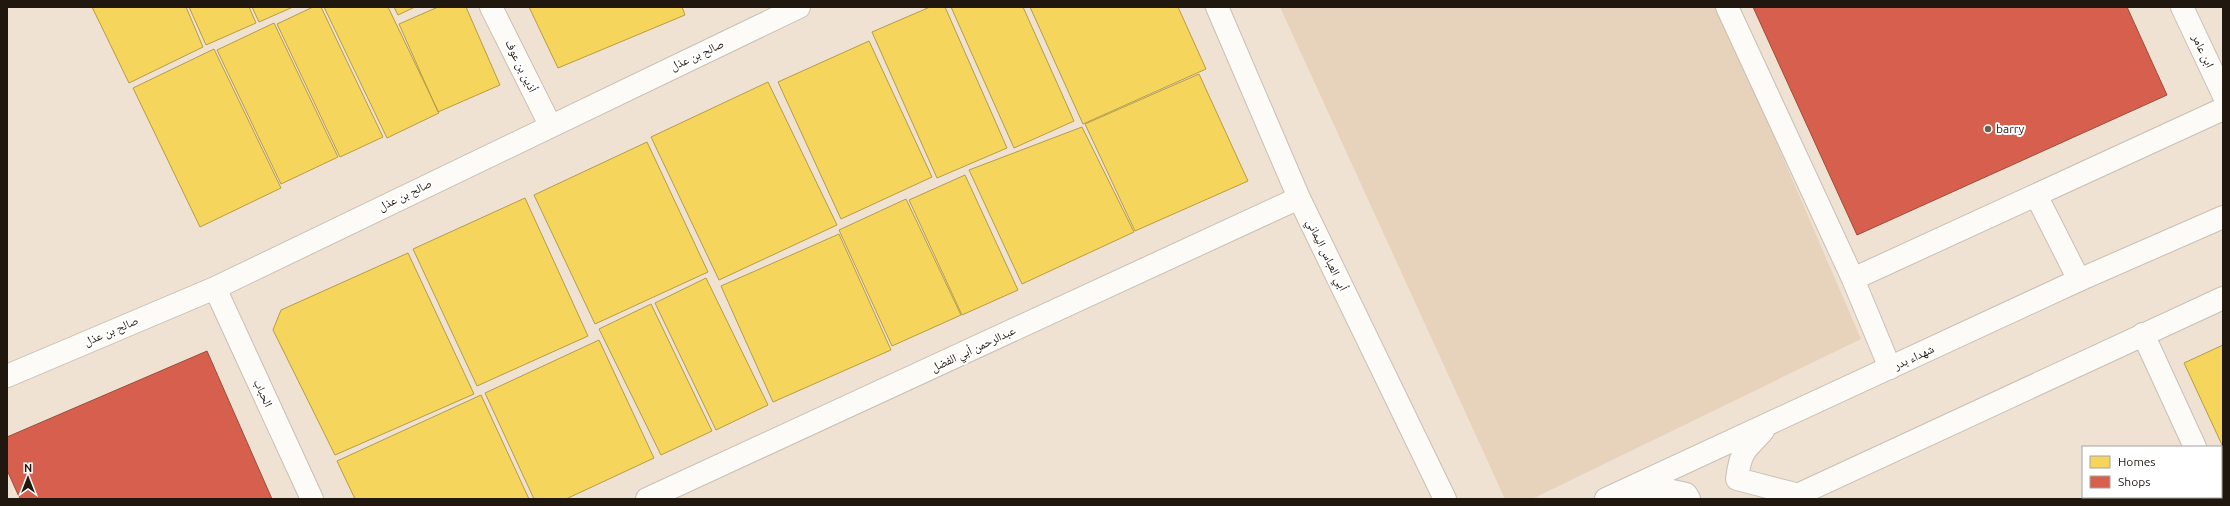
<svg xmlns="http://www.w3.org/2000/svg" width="2230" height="506" viewBox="0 0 2230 506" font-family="Ubuntu,'Noto Naskh Arabic',sans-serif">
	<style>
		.green { fill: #e7d2bb }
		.homes { fill: #f6d55c; stroke: #b69c45 }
		.shops { fill: #d6604d; stroke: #9f4a3a }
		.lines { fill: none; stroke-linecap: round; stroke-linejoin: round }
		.minor-casing { stroke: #c9bfb3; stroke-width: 24 }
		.tertiary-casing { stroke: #c9bfb3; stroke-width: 24 }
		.minor { stroke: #fdfbf8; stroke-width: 22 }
		.tertiary { stroke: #fdfbf8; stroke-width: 22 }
		.poi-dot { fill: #685f53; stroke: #fff; stroke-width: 1.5 }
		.labels { text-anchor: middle; stroke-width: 4; stroke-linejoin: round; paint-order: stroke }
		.street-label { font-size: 12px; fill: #20180e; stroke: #fff }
		.poi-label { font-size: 12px; fill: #20180e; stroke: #fff; text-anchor: start }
	</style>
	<rect width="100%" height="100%" fill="#efe2d3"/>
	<path class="green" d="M1280,7H1718L1861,339L1532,499H1505Z"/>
	<path class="homes" d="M92,7H186L203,47L129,83Z
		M189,7H249L256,23L206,45Z
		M252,7H293L259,22Z
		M313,7H321L383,137L340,157L277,24Z
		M324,7H388L439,113L387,138Z
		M394,7H415L398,15Z
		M438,7H466L500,85L438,112L399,24Z
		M529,7H682L685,15L558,68Z
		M930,7H945L1007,148L937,178L872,32Z
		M951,7H1023L1074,121L1014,148Z
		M1030,7H1178L1206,69L1083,124Z
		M274,23L338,157L281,184L217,50Z
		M869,41L932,177L841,219L778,82Z
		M214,49L281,188L200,227L133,88Z
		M1199,74L1248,181L1135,231L1085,124Z
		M768,82L837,225L719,280L651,137Z
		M1082,127L1134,232L1022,284L969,170Z
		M647,142L708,272L595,324L534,195Z
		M965,175L1018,290L962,315L909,200Z
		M525,198L588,336L477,386L413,249Z
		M906,199L961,315L892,346L839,230Z
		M839,234L891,350L773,402L721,286Z
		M408,253L474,394L335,455L273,330L281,310Z
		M706,278L768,405L716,430L655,303Z
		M651,304L712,431L661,455L599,329Z
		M599,340L654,458L566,499H534L485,393Z
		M2223,345V447L2184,363Z
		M481,395L529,499H355L337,461Z"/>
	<path class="shops" d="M1753,7H2127L2167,95L1857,235Z
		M207,351L272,499H20L7,470V437Z
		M2127,497H2197V499H2122Z"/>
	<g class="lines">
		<defs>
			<path id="minor" d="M491,7L550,125
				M1217,7L1299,198L1445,499
				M1727,7L1853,279L1890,368
				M2036,195L2079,280
				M1853,279L2223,109
				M215,288L312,499
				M2143,334L2195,447
				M7,376L215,288L799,7
				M2218,497L2219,499
				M647,499L1299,198"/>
			<path id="tertiary" d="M2182,7L2223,94
				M1763,431C1745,451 1741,449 1737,479L1799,495
				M1636,490L1663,489L1686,494L1689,499
				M1606,499L2079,280L2223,217
				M1789,499L2223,298"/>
		</defs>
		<use href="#minor" class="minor-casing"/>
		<use href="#tertiary" class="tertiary-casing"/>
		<use href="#minor" class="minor"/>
		<use href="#tertiary" class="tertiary"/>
	</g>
	<circle class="poi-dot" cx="1988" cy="129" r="4"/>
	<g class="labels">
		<g class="street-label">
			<text transform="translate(2203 51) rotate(65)" y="4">ابن عامر</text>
			<text transform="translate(697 55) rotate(-25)" y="4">صالح بن عذل</text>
			<text transform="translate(521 66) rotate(64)" y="4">أذين بن عوف</text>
			<text transform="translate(405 195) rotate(-26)" y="4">صالح بن عذل</text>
			<text transform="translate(1327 255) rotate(64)" y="4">أبي العباس اليماني</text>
			<text transform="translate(111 331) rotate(-23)" y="4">صالح بن عذل</text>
			<text transform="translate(973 349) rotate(-25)" y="4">عبدالرحمن أبي الفضل</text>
			<text transform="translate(1914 357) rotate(-25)" y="4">شهداء بدر</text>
			<text transform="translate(263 393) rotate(65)" y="4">الحباب</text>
		</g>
		<g class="poi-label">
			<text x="1996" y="133">barry</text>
		</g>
	</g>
	<rect width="2230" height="506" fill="none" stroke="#20180e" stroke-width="16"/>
	<rect x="2082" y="446" width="140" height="52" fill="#ffffff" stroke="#a6a39f"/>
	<rect x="2090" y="456" width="20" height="12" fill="#f6d55c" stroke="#a6a39f"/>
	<text x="2118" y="466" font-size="12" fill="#20180e">Homes</text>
	<rect x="2090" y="476" width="20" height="12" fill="#d6604d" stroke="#a6a39f"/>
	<text x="2118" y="486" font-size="12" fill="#20180e">Shops</text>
	<g transform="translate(28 478)" stroke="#ffffff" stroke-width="3" paint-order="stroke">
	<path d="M0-3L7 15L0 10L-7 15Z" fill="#20180e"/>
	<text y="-6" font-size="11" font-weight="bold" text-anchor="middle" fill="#20180e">N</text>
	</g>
</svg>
